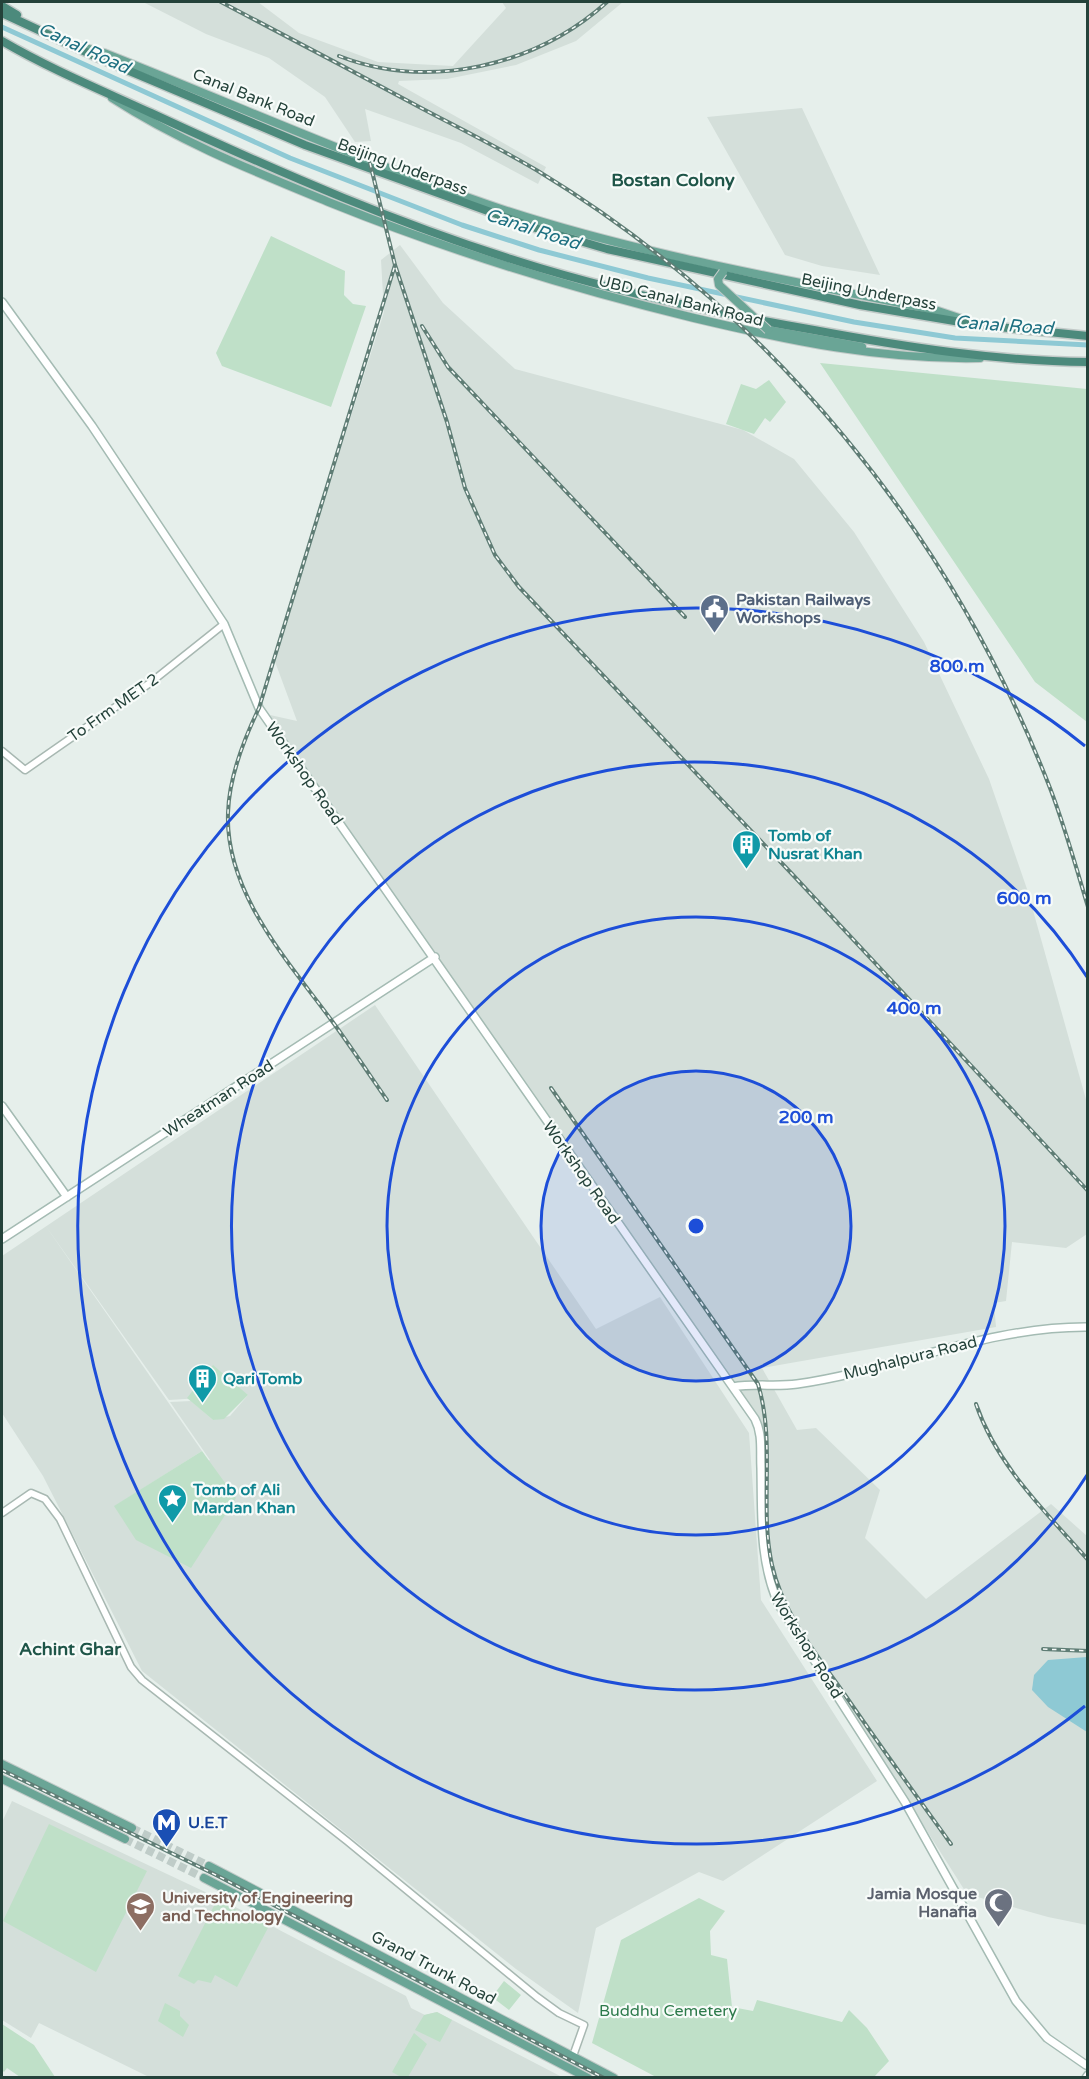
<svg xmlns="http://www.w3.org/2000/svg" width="1089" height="2079" viewBox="0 0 1089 2079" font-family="'Varela Round',sans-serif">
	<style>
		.built { fill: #d4dfda; fill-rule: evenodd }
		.green { fill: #bfe0c8 }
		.water { fill: #8ec9d4 }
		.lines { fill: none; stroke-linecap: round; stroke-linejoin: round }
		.canal { stroke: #8ec9d4; stroke-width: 5 }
		.primary-tunnel { stroke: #bfccc8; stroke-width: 8; stroke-dasharray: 8 4; stroke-linecap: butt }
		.tertiary-casing { stroke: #a8b8b2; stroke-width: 9 }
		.secondary-casing { stroke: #a4bbb3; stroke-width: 10 }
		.primary-casing { stroke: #c2cac8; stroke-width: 10 }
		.trunk-casing { stroke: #c2cac8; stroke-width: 11 }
		.tertiary { stroke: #fff; stroke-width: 6 }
		.secondary { stroke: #fff; stroke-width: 7 }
		.primary { stroke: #6aa596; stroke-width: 8 }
		.trunk { stroke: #4c8a7c; stroke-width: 8 }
		.rail-casing { stroke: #5f7d75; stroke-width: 4 }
		.rail { stroke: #f7fbf9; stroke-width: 1.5; stroke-dasharray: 4.5; stroke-linecap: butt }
		.primary-bridge-casing { stroke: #c2cac8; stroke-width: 10; stroke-linecap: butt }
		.primary-bridge { stroke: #6aa596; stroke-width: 8 }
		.ring { fill: none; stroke: #1d4ed8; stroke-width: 3 }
		.labels { text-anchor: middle; stroke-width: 4.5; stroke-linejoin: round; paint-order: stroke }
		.street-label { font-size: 16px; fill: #24423a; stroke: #f7fbf9 }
		.service-label { font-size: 16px; font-weight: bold; fill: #4e5e75; stroke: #f7fbf9; text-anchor: start }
		.culture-label { font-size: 16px; font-weight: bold; fill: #0d838f; stroke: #f7fbf9; text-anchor: start }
		.transit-label { font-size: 16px; font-weight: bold; fill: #164399; stroke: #f7fbf9; text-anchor: start }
		.worship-label { font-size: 16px; font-weight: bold; fill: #5b616d; stroke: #f7fbf9; text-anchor: end }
		.education-label { font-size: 16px; font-weight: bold; fill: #785e54; stroke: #f7fbf9; text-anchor: start }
		.park-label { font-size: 16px; fill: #2d7a4b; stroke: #f7fbf9 }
		.water-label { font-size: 18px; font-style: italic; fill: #1c6f80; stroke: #f7fbf9 }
		.neighbourhood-label { font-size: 18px; font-weight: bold; fill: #1f5548; stroke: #f7fbf9 }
		.centre { fill: #1d4ed8; stroke: #f7fbf9; stroke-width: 3 }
		.ring-label { font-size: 18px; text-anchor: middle; font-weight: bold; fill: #1d4ed8; stroke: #f7fbf9; stroke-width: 4.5; stroke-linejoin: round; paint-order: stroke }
	</style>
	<rect width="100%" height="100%" fill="#e6efeb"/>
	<path class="built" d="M143,2H258L299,33L378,62L453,66L506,8L502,2H623L576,41L516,65L447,79L399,81L398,84L546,167L538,184L461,143L365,109L371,141L355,142L325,97L269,58L206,34Z
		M802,108L831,170L880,275L822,266L785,255L707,117Z
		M400,245L443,303L515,369L743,430L794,459L854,532L924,642L989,779L1027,889L1087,1103V1234L1066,1248L1012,1242L1006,1301L994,1303L996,1327L762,1368L797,1430L816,1428L880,1490L865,1538L926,1599L1051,1504L1087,1536V1925L1048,1917L967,1894L776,1593L758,1419L270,715L297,721L274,659L384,312L381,260Z
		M375,1005L596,1329L660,1297L749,1433L761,1600L877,1781L723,1881L699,1872L596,1928L578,2013L516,1969L142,1671L43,1476L2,1413V1256ZM45,1225L169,1400L248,1395L230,1416L213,1420L191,1401L170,1402L210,1460L115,1506L202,1451Z
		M12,1801L218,1898L406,1996L411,2008L425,2015L437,2012L562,2077H149L39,2023L31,2038L2,2020V1822Z"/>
	<path class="green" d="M271,236L345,271L344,295L353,304L366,306L331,407L222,366L216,353Z
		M820,363L1087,389V722L1035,682Z
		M769,380L786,402L770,422L765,418L754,434L726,424L741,384L756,389Z
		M213,1365L248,1395L224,1419L213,1420L187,1398Z
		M202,1451L236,1498L191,1568L136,1540L114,1506Z
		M49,1824L147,1871L96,1972L3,1921Z
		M699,1898L725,1911L710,1931L711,1955L727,1959L732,2007L753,2011L757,2000L842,2022L849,2010L867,2028L889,2061L874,2077H656L592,2043L621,1940Z
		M217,1900L269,1926L237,1987L215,1975L211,1983L198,1980L194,1984L178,1976Z
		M504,1981L521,1995L509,2010L492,1997Z
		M165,2003L180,2011V2016L189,2025L183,2037L158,2021Z
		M437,2012L452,2020L440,2042L415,2030L424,2015Z
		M2,2024L34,2045L55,2077H20L7,2068L4,2072L2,2070Z
		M414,2033L427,2044L408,2077H401L392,2072Z"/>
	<path class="water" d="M1087,1657H1088L1087,1732L1048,1707L1032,1690L1034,1675L1048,1660Z"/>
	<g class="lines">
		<path class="canal" d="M2,27L290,158L462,225L539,250L648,278L854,322L955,338L1088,345"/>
		<path class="primary-tunnel" d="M132,1828L209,1866
			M125,1839L204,1878"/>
		<defs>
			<path id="tertiary" d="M2,751L25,770L150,683L224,624
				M2,1513L31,1493L45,1499L60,1519L131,1667L142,1680L347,1841L537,1997L559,2013L584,2025L573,2056"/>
			<path id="secondary" d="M2,302L92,426L224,624L259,708L755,1419C763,1435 760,1451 761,1468C762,1514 759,1562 779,1605L905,1802L1016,2001L1047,2038L1086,2065
				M2,1106L67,1197
				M2,1239L435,957
				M733,1387C754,1383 776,1387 797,1384C895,1370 988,1326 1088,1327
				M1086,2078L1088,2075"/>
			<path id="primary" d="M82,47L104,53C236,105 366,163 501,209C644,256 791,280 938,311L968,321
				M112,98C180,142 256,172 331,203C450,251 570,288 694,318C791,341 880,360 980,358
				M768,330L862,347
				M2,1764L132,1828
				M2,1779L125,1839
				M209,1866L614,2078
				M204,1878L588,2078"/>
			<path id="trunk" d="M2,6L17,15
				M2,13L101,59L305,145L532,227L607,249L860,305L978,325L1088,336
				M2,41C50,69 101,90 151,113C278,172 406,228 540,268C630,295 722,314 814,330C905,347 995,361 1088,362"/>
		</defs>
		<use href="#tertiary" class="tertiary-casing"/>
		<use href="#secondary" class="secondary-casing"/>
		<use href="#primary" class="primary-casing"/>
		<use href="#trunk" class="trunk-casing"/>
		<use href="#tertiary" class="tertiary"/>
		<use href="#secondary" class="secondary"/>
		<use href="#primary" class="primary"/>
		<use href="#trunk" class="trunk"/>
		<defs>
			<path id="rail" d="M221,2C288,37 356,73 423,109C461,129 501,149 538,171C773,314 951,533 1050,788C1065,827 1076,867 1088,907
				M339,56C429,91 536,66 607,2
				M370,163L395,265L447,422L465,488L495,555L519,587L793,875L1088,1191
				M422,326L448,367L685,617
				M551,1088L758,1384C776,1444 759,1505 772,1565C783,1614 815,1652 843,1692C878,1743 915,1794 951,1844
				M387,1100C369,1074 351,1047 332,1021C288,961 225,893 228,813C229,778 244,739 259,708L395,265
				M976,1404C997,1466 1046,1512 1088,1560
				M1043,1649L1088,1651
				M2,1770L218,1876L604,2078"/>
		</defs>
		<use href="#rail" class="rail-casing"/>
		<use href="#rail" class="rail"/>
		<defs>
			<path id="primary-bridge" d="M723,272L718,279L719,285L768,330"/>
		</defs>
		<use href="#primary-bridge" class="primary-bridge-casing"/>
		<use href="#primary-bridge" class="primary-bridge"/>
	</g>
	<circle cx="696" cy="1226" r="155" fill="#1d4ed8" fill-opacity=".12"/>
	<g class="ring">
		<circle cx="696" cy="1226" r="155"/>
		<circle cx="696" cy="1226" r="309"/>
		<path d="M1087 1475A464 464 0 1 1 1087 977"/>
		<path d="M1085 1706A618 618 0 1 1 1085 746"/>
	</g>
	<defs>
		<symbol id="civic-pin" viewBox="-11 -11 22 30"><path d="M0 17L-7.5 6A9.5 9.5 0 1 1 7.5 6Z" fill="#5c6f8a" stroke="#f7fbf9"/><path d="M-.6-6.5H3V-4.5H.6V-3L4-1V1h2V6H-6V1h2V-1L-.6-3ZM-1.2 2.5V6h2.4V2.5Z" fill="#fff"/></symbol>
		<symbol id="building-pin" viewBox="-11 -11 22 30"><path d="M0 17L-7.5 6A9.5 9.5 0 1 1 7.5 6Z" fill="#0f9aa8" stroke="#f7fbf9"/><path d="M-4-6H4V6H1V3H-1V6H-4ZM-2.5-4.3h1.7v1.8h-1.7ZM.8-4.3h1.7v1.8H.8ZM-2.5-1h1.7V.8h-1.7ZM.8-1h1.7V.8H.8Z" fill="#fff"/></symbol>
		<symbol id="sight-pin" viewBox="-11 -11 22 30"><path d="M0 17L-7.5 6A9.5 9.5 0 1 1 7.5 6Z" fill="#0f9aa8" stroke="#f7fbf9"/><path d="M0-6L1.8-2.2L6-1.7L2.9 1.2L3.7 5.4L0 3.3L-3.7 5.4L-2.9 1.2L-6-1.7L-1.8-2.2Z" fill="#fff"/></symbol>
		<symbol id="metro-pin" viewBox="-11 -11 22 30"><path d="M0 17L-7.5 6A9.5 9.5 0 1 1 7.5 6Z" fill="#1a4fb4" stroke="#f7fbf9"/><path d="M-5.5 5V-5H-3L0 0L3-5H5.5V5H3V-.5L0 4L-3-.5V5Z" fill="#fff"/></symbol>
		<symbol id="mosque-pin" viewBox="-11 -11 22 30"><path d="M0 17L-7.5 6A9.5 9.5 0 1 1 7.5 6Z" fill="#6b7280" stroke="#f7fbf9"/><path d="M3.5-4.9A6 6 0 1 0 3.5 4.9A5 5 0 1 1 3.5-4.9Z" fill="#fff"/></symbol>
		<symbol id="university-pin" viewBox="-11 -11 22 30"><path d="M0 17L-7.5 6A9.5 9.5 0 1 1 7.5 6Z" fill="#8d6e63" stroke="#f7fbf9"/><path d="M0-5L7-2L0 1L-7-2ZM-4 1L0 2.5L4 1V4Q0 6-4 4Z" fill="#fff"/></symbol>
	</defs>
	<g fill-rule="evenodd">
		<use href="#civic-pin" x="698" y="592" width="33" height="45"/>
		<use href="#building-pin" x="730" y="828" width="33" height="45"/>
		<use href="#building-pin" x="186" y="1362" width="33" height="45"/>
		<use href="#sight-pin" x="156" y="1482" width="33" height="45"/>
		<use href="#metro-pin" x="150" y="1806" width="33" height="45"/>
		<use href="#mosque-pin" x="982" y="1886" width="33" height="45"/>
		<use href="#university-pin" x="124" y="1890" width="33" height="45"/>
	</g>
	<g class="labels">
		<g class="street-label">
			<text transform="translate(254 97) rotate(22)" y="6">Canal Bank Road</text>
			<text transform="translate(403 166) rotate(20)" y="6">Beijing Underpass</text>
			<text transform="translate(869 291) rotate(11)" y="6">Beijing Underpass</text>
			<text transform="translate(681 300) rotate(14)" y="6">UBD Canal Bank Road</text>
			<text transform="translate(113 707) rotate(-35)" y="6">To Frm MET 2</text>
			<text transform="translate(305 773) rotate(55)" y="6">Workshop Road</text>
			<text transform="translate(218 1098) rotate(-33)" y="6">Wheatman Road</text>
			<text transform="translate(582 1172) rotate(55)" y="6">Workshop Road</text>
			<text transform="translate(910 1357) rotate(-14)" y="6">Mughalpura Road</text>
			<text transform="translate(807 1645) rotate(58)" y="6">Workshop Road</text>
			<text transform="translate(434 1967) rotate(28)" y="6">Grand Trunk Road</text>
		</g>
		<g class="service-label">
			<text x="736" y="605">Pakistan Railways<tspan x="736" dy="18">Workshops</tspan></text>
		</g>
		<g class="culture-label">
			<text x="768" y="841">Tomb of<tspan x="768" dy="18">Nusrat Khan</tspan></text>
			<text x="223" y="1384">Qari Tomb</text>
			<text x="193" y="1495">Tomb of Ali<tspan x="193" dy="18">Mardan Khan</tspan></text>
		</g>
		<g class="transit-label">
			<text x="188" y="1828">U.E.T</text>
		</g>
		<g class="worship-label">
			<text x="977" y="1899">Jamia Mosque<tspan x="977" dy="18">Hanafia</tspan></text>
		</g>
		<g class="education-label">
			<text x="162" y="1903">University of Engineering<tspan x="162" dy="18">and Technology</tspan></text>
		</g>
		<g class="park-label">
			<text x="668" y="2016">Buddhu Cemetery</text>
		</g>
		<g class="water-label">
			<text transform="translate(84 48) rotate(25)" y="6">Canal Road</text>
			<text transform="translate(533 229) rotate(18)" y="6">Canal Road</text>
			<text transform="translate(1004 325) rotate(4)" y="6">Canal Road</text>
		</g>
		<g class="neighbourhood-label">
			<text x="673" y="186">Bostan Colony</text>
			<text x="70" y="1655">Achint Ghar</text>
		</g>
	</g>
	<circle cx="696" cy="1226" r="9" class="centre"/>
	<g class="ring-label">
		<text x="957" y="672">800 m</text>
		<text x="1024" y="904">600 m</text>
		<text x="914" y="1014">400 m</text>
		<text x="806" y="1123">200 m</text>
	</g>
	<rect width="1089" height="2079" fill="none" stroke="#24423a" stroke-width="6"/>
</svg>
